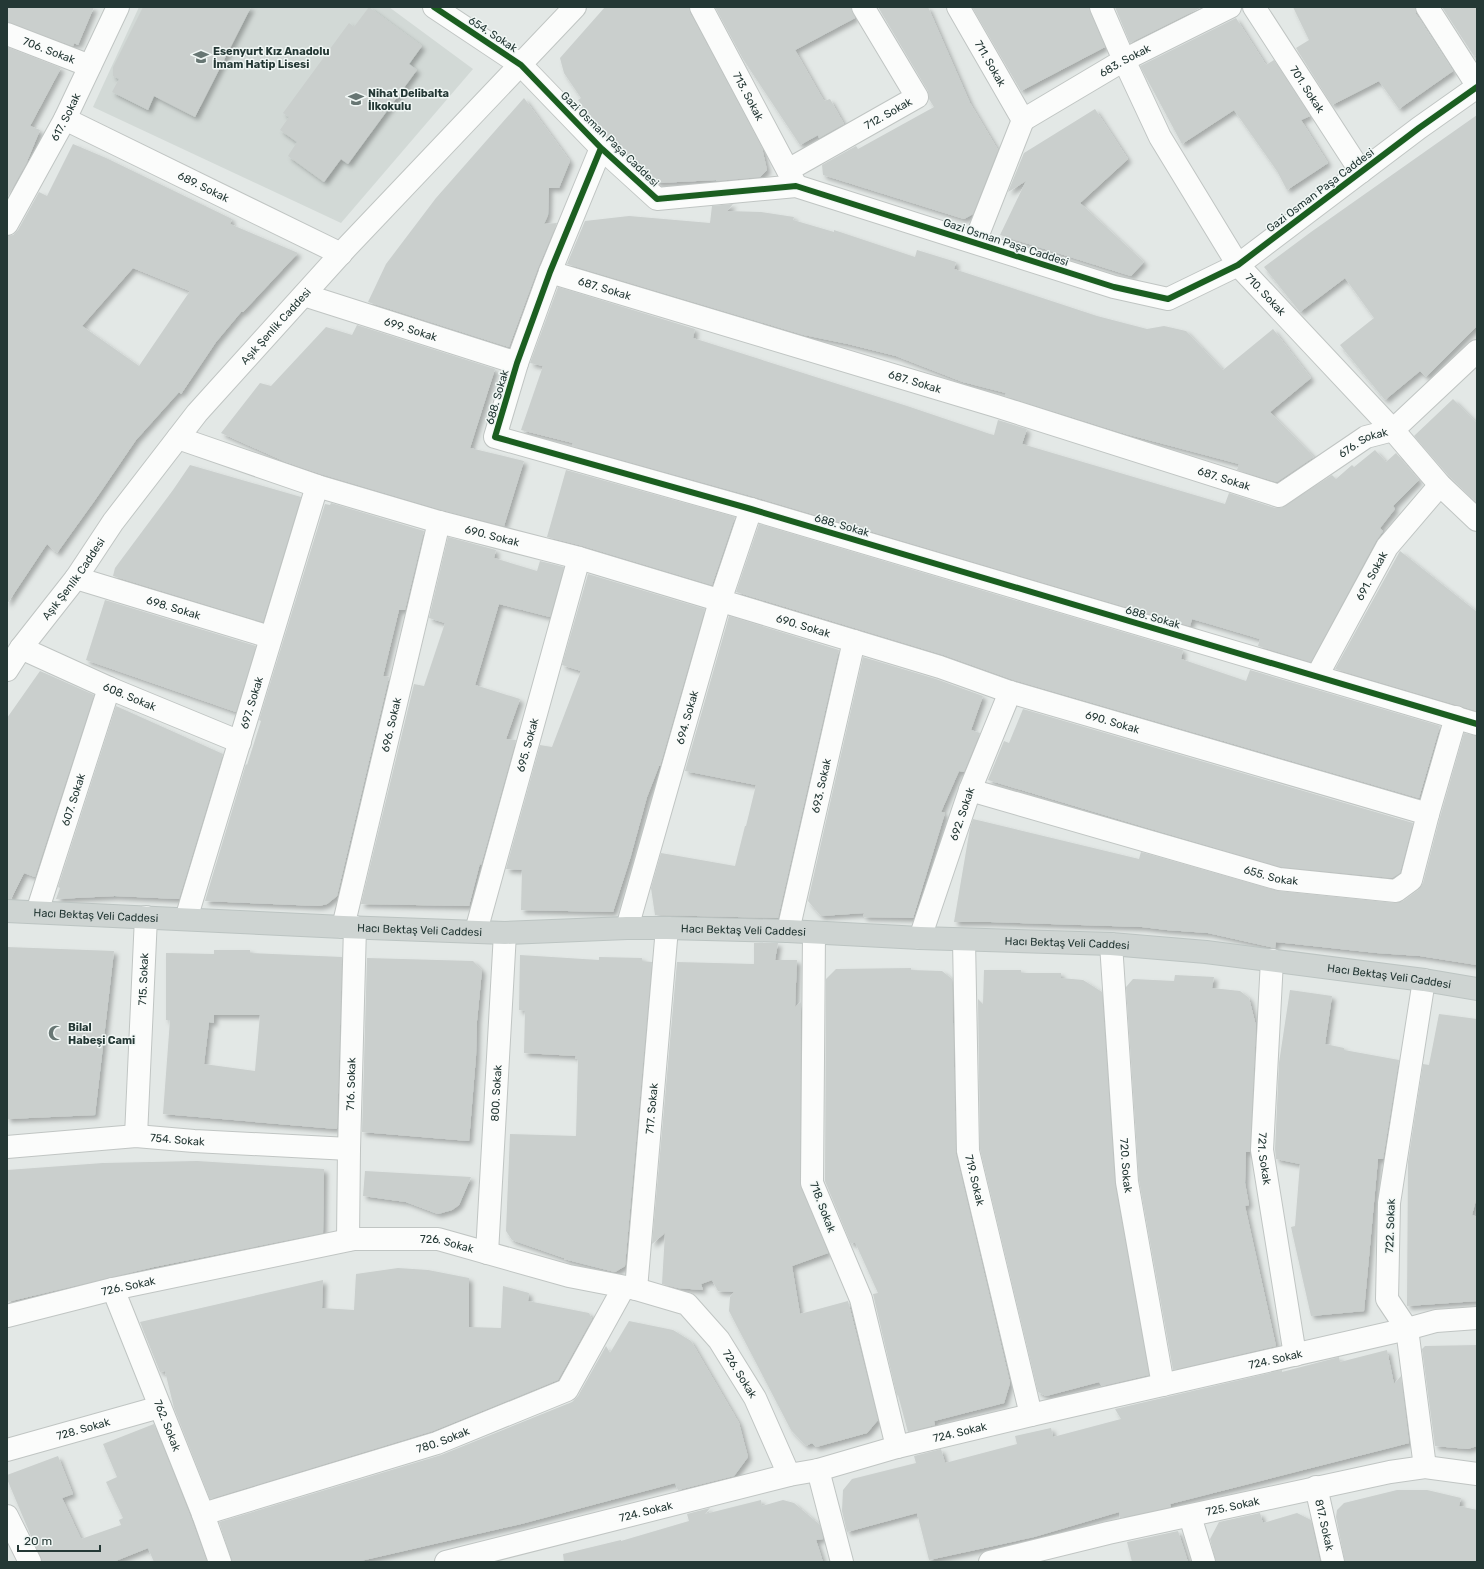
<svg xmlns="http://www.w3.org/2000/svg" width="1484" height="1569" viewBox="0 0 1484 1569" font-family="Rubik,sans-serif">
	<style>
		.built { fill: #d2d9d6 }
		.building { fill: #cacfcd; fill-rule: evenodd; filter: url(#shadow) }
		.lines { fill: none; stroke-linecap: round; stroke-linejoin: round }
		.minor-casing { stroke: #c0c5c3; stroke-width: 24 }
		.major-casing { stroke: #bcc4c2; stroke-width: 24 }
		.minor { stroke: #fbfcfb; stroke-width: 22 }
		.major { stroke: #ced4d2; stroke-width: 22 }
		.cycleway-casing { stroke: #f1f7f5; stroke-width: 8 }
		.cycleway { stroke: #1b5e20; stroke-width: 6 }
		.labels { text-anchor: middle; stroke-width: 3; stroke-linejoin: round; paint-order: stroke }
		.street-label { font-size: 11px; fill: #243835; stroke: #f1f7f5 }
		.poi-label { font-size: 11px; font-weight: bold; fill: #243835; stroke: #f1f7f5; text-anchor: start }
	</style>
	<defs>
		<filter id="shadow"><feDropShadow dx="3.5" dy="3.5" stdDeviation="2" flood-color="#0004"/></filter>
	</defs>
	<rect width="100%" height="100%" fill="#e3e8e6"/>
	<path class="built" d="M139,7H389L473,69L341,223L93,107Z"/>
	<path class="building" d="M7,7H94L78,45L74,43L73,46L7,22Z
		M143,7H251L195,117L154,96L148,110L112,92L119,79L113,76V67Z
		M369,7L422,46L409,64L417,70L348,164L341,159L324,182L288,156L297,142L280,130L289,117L283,113L349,23L354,27Z
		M605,7H689L690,13L762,148L767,170L760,177L716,181V180L658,183L612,142L578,100L581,98L564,73L560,58Z
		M715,7H851L855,18L795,50L824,101L830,99L844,124L819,138L818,135L800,145L743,59Z
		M878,7H928L970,103L998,150L973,214L964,219L823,175L822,165L856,146L858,149L934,107L929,99L928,91Z
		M972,7H1089L1090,12L1105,47L1021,91Z
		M1115,7H1202L1130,43Z
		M1293,7H1415L1416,14L1453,71L1399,109L1379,81L1332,105L1296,48L1309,40Z
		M1442,7H1477V54L1474,56Z
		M1236,18L1266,65L1274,60L1310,116L1301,120L1328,163L1287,190L1277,171L1234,110L1182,144L1140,66Z
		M7,47L61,68L30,126L40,130L26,164L7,198Z
		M524,98L570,161L559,188H549L548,215L544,224L557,223L538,268L509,347L368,302L386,264L436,198Z
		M1095,109L1128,159L1080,203L1144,262L1131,276L1000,235L1026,181L1008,192L1024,153Z
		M1477,115V326L1426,377L1420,371L1385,400L1340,345L1374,318L1345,278L1300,312L1264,267L1311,232Z
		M73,144L106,158L232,219L230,224L298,253L243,312H241L216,342L181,394L179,392L136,440L95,500L57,553L47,544L7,604V236L13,235L18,230L39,192L47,196ZM133,268L190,291L139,366L82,326Z
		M733,204L727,211L761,212L794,217L793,220L834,232V230L915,257L917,250L956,262L954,269L1097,316L1147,329L1164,326L1186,331L1223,370L1273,329L1311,378L1270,412L1314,457L1277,482L1237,470L1239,464L1126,434L1005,396L1006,393L963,382L896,356L848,344L804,335L567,264L585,221L629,216L710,223L712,206Z
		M558,287L695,329L693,338L907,406L990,434L994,435L998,420L1027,429L1022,444L1225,504L1229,493L1275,508H1281L1332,475L1336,479L1352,465L1354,467L1375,450L1386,462L1396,453L1419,480L1393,506L1395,509L1380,528L1383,531L1376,541L1311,662L1258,646L1260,639L1213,625L1192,619L1190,626L755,497L572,446L573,443L521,430L543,366L530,363Z
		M357,325L495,369L470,448L524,461L504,526L442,510L321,474L286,462L221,433L260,383L271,386L326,327L352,335Z
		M1453,399L1477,423V503L1449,476L1414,436Z
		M190,465L301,497L263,622L113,576L115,568L173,490Z
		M566,470L735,517L712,585L583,546L547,537Z
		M331,503L424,531L405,610H399L383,676L389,677L337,896L327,904L319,906L205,901L246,764L247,765L261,721L259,720L325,504L330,505Z
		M759,524L1183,650L1181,659L1246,681L1250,670L1440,726L1419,798L1014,680L944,655L736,592Z
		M448,537L496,550L494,558L537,571L540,561L564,567L550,617L499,604L475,685L520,699L506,739L516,740L481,865L480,863L469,906L361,904L414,684L424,686L445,623L429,618Z
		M1400,551L1477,612V711L1335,669Z
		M588,574L705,609L660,766H659L647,797L630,859L613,912L521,910L522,870L506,869L540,745L552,747L581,671L562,665Z
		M105,600L256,646L236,712L86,660Z
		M729,616L839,650L778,918L655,915L651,888L661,853L735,866L745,826H746L756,785L685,771Z
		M863,657L936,679L983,696L971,730L980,733L964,772L959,771L941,812L945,813L913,918L863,917L864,913L821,916L808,901Z
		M40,671L94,695L35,877L24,873L11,899H7V718Z
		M116,706L223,754L179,899L115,896L56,899L60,888L58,887Z
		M1023,709L1413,823L1400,873L1392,878L1281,867L1148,828L988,780L1004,741L1009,743Z
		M1464,733L1477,736V965L1420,956L1377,953L1276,942L1275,948L1208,933L1167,930L1142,927L991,922H954L970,828L973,819L1139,859L1141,852L1278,891L1395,903L1403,901L1418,890L1423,883L1440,817Z
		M754,943H778L775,960H797L795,1007L801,1002L800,1183L828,1253L792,1266L800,1314L848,1301L878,1420L867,1433L816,1447L812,1443L806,1446L791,1430L729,1311L730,1297L734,1292L718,1291L712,1280L701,1284L703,1290L678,1288L662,1284L665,1233L652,1244L677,962L754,964Z
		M7,947L114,951L95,1115L7,1119Z
		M214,950H250V953L342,957L337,1129L163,1114L170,1020H166V953L214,954ZM214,1015H260L255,1071L204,1064L209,1022L214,1023Z
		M520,955L599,960V957L642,958V961L652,962L625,1266L615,1272L564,1259V1258L512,1240L506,1231L510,1134L576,1136L578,1059L575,1058L576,1056L524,1053L525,1011L519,1010Z
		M367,958L473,961L482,970L477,1021L476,1056L469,1141L362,1132Z
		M911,968V970L942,971L952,979L956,1154L1010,1383L1004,1403L934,1421L935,1425L908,1432L898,1395L897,1396L873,1294L878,1293L855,1242L851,1244L825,1181L826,979L836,969Z
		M984,970H1021V973H1061V978L1083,980L1102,992L1115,1184L1149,1375L1102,1386L1099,1382L1046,1396L1038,1392L980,1149L978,999L983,1004Z
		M1175,975L1214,977L1212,988L1240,991L1249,998L1256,1026L1250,1152H1246L1245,1183L1249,1205L1245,1206L1276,1346L1173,1370L1139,1180L1126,987L1133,979L1174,981Z
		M1290,990L1332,996L1325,1044L1344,1048V1050L1399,1060L1383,1159H1378L1364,1311L1311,1316L1291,1227L1295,1226L1300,1164L1276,1159L1275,1149L1279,1063Z
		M1439,1014L1477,1019V1196L1472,1215L1477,1217V1301L1407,1306L1408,1162L1423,1064L1429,1065Z
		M197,1161L324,1169L323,1233L154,1267L7,1302V1170L103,1163Z
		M365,1171L471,1177L459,1205L452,1210L438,1214L406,1202L363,1196Z
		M398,1268L428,1270L469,1278V1327L501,1328L503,1286L529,1293L528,1301L589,1313L592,1319L558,1380L433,1431L210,1499L174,1408L165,1371L160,1372L140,1322L323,1280L322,1308L354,1310L356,1274Z
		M629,1321L673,1330L691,1341L739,1423L748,1457L734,1476L678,1490L675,1483L521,1524L356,1562H232L219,1522L441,1455L572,1402L578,1396L606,1346L610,1353Z
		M1477,1345V1446L1468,1449L1435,1446L1422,1349L1425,1346Z
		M1387,1350L1394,1384L1401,1376L1409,1443L1170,1504L1171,1507L1120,1518L1119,1512L1034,1537L929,1560L917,1513L847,1532L842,1511L843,1490L852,1479L916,1463L914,1456L941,1449L945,1463L1017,1444L1015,1436L1051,1428L1053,1437L1121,1419L1115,1409L1282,1370V1372L1339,1357L1340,1362Z
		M154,1424L191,1518L207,1562H154L148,1548L113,1562H42L7,1479V1475L58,1456L73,1494L62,1498L81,1539L121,1525L119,1520L123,1518L106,1482L117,1477L103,1444Z
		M1397,1490H1427L1461,1498L1459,1506L1477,1510V1562H1345L1336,1517L1337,1510L1344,1503Z
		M761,1500L762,1506L783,1500L794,1503L820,1525L823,1539L816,1540L823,1562H564L563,1554L621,1540V1541L689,1521L687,1514L710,1508L705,1514Z
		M1260,1513L1263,1523L1297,1513L1311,1520L1320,1562H1216L1210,1539L1219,1522Z
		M1178,1531L1188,1562H1132L1127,1542Z"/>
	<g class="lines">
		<defs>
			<g id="minor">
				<path d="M434,7L521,65L601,148L657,199L796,186L1114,287L1168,299L1238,265L1419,128L1477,87"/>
				<path id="s1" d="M701,7L794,182"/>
				<path id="s2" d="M958,7L1023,120"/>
				<path id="s3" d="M1101,7L1124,60L1160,137L1238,265L1393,430L1440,485L1477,520"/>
				<path id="s4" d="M1254,7L1361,172"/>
				<path d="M1427,7L1477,85"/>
				<path id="s5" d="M7,34L90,66"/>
				<path id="s6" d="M65,119L341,254"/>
				<path id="s7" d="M1023,120L1124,60L1230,7"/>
				<path d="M601,148L550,272L517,363L495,437L751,509L1477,724"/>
				<path id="s8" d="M788,170L917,97L863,7"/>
				<path id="s9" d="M7,224L65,119L118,7"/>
				<path d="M975,242L1023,120"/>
				<path id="s10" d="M550,272L996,406L1279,496L1366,437L1393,430L1477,351"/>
				<path id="s11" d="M304,295L517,363"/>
				<path id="s12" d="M178,438L317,486L439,522L579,558L940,667L1010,692L1428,814"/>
				<path id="s13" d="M76,578L270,637"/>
				<path id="s14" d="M21,648L109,688L240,742"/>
				<path id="s15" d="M7,670L21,648L76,578L113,522L197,413L347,247L575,7"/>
				<path id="s16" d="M1317,676L1387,547L1440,485"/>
				<path id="s17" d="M970,790L1279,879L1396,891L1411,880L1428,814L1456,717"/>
				<path id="s18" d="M37,912L109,688"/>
				<path id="s19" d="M186,919L317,486"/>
				<path id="s20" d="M343,927L439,522"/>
				<path id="s21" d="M627,928L720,601L751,509"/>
				<path id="s22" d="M476,931L579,558"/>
				<path id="s23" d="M788,931L854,641"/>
				<path d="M814,933L812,1183L861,1299L897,1447"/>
				<path id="s24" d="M920,938L970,790L1010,692"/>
				<path id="s25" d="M964,940L968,1151L1031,1415"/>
				<path id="s26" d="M1111,944L1127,1182L1163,1385"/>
				<path id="s27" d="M1272,960L1262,1150L1295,1355"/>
				<path d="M1424,980L1389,1203L1387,1299L1407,1329L1425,1467"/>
				<path id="s28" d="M136,1136L146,917"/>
				<path id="s29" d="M7,1147L136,1136L194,1141L349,1149"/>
				<path id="s30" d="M348,1240L349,1149L355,927"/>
				<path id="s31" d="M487,1253L505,933"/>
				<path id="s32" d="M113,1289L203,1514L220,1562"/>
				<path id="s33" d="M636,1289L667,928"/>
				<path id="s34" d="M7,1316L113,1289L354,1239H438L569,1276L636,1289L687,1304L719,1340L755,1398L789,1475"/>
				<path id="s35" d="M7,1450L160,1407"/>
				<path d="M818,1470L842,1562"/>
				<path id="s36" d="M1316,1487L1333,1562"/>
				<path id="s37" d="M203,1514L437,1443L567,1390L624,1287"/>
				<path d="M7,1516L30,1562"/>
				<path d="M1190,1516L1204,1562"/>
				<path id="s38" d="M446,1562L789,1475L818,1470L897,1447L1031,1415L1407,1329L1436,1321L1477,1318"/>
				<path id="s39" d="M990,1562L1108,1533L1390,1472L1425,1467L1477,1474"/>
			</g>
			<g id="major">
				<path id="s40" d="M7,911L343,927L505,933L627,928H667L788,931L920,938L1111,944L1206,952L1424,980L1477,989"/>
			</g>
		</defs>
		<use href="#minor" class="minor-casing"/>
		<use href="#major" class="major-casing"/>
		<use href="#minor" class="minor"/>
		<use href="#major" class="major"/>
		<defs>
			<path id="cycleway" d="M434,7L521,65L601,148L657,199L796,186L1114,287L1168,299L1238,265L1419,128L1477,87
				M601,148L550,272L517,363L495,437L751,509L1477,724"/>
		</defs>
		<use href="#cycleway" class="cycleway-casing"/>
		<use href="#cycleway" class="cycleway"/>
	</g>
	<defs>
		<symbol id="school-bare" viewBox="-9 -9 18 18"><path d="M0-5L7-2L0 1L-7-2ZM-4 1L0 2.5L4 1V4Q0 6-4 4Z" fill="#677673" stroke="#f1f7f5" stroke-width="2.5" paint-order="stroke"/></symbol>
		<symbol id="mosque-bare" viewBox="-9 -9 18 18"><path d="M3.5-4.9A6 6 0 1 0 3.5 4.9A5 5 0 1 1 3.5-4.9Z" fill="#677673" stroke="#f1f7f5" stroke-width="2.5" paint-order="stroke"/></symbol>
	</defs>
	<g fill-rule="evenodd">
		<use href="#school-bare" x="190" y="46" width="22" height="22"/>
		<use href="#school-bare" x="345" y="88" width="22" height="22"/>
		<use href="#mosque-bare" x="45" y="1022" width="22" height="22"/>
	</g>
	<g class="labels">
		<g class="street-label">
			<text transform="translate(493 34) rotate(33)" y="4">654. Sokak</text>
			<text dy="4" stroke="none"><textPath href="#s5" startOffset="45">706. Sokak</textPath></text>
			<text dy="4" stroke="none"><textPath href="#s7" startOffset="118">683. Sokak</textPath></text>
			<text dy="4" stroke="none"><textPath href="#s2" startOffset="65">711. Sokak</textPath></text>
			<text dy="4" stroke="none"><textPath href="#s4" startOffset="98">701. Sokak</textPath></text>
			<text dy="4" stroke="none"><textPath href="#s1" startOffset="101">713. Sokak</textPath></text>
			<text dy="4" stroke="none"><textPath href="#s8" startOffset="115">712. Sokak</textPath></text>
			<text dy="4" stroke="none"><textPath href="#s9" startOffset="122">617. Sokak</textPath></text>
			<text transform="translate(610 139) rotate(44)" y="4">Gazi Osman Paşa Caddesi</text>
			<text dy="4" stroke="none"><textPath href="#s6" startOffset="154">689. Sokak</textPath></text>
			<text transform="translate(1320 190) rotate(-37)" y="4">Gazi Osman Paşa Caddesi</text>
			<text transform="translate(1006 242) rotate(18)" y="4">Gazi Osman Paşa Caddesi</text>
			<text dy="4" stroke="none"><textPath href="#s10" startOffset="57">687. Sokak</textPath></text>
			<text dy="4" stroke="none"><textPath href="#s3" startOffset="333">710. Sokak</textPath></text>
			<text dy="4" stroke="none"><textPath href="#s15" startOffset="437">Aşık Şenlik Caddesi</textPath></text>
			<text dy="4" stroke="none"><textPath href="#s11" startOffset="112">699. Sokak</textPath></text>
			<text dy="4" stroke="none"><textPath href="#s10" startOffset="381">687. Sokak</textPath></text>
			<text transform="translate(497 397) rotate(-74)" y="4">688. Sokak</text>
			<text dy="4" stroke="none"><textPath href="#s10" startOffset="863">676. Sokak</textPath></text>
			<text dy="4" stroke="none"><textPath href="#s10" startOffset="705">687. Sokak</textPath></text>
			<text transform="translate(842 525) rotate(16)" y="4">688. Sokak</text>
			<text dy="4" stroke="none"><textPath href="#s12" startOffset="329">690. Sokak</textPath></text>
			<text dy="4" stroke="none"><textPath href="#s16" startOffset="114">691. Sokak</textPath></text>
			<text dy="4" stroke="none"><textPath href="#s15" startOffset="113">Aşık Şenlik Caddesi</textPath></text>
			<text dy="4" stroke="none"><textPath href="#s13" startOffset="102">698. Sokak</textPath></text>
			<text transform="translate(1153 617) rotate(16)" y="4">688. Sokak</text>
			<text dy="4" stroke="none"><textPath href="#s12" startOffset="653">690. Sokak</textPath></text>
			<text dy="4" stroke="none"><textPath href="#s14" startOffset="119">608. Sokak</textPath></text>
			<text dy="4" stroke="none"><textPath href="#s19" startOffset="226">697. Sokak</textPath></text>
			<text dy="4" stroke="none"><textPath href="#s21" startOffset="219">694. Sokak</textPath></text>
			<text dy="4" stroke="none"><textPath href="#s12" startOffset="977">690. Sokak</textPath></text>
			<text dy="4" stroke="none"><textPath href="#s20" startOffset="208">696. Sokak</textPath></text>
			<text dy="4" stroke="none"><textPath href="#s22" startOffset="193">695. Sokak</textPath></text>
			<text dy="4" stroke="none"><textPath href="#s23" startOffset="149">693. Sokak</textPath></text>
			<text dy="4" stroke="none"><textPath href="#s18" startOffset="118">607. Sokak</textPath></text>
			<text dy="4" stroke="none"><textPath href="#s24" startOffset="131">692. Sokak</textPath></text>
			<text dy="4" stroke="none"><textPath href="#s17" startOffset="313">655. Sokak</textPath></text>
			<text dy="4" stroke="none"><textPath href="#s40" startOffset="89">Hacı Bektaş Veli Caddesi</textPath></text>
			<text dy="4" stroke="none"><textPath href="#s40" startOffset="413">Hacı Bektaş Veli Caddesi</textPath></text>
			<text dy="4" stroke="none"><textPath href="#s40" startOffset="737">Hacı Bektaş Veli Caddesi</textPath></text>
			<text dy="4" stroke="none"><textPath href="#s40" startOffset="1061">Hacı Bektaş Veli Caddesi</textPath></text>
			<text dy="4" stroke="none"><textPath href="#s40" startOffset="1385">Hacı Bektaş Veli Caddesi</textPath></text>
			<text dy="4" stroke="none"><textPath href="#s28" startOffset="157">715. Sokak</textPath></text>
			<text dy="4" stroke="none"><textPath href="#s30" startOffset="156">716. Sokak</textPath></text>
			<text dy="4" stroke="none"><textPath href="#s31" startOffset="160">800. Sokak</textPath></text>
			<text dy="4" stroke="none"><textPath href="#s33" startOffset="181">717. Sokak</textPath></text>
			<text dy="4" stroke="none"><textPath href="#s29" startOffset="171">754. Sokak</textPath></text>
			<text dy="4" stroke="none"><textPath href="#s27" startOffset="199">721. Sokak</textPath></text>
			<text dy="4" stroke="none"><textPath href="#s26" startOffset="222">720. Sokak</textPath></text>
			<text dy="4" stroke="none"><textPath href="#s25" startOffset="241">719. Sokak</textPath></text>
			<text transform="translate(823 1207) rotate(69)" y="4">718. Sokak</text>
			<text transform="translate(1390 1226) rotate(-88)" y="4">722. Sokak</text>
			<text dy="4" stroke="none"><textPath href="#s34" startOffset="449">726. Sokak</textPath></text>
			<text dy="4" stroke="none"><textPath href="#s34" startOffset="125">726. Sokak</textPath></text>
			<text dy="4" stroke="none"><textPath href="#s38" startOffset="854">724. Sokak</textPath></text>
			<text dy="4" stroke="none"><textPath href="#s34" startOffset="785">726. Sokak</textPath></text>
			<text dy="4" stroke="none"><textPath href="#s32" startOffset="147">762. Sokak</textPath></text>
			<text dy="4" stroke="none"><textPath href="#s35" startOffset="79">728. Sokak</textPath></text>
			<text dy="4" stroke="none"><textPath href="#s38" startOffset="530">724. Sokak</textPath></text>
			<text dy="4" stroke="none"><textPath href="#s37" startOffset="251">780. Sokak</textPath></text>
			<text dy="4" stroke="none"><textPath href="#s39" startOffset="249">725. Sokak</textPath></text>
			<text dy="4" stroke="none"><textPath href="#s38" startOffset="206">724. Sokak</textPath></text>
			<text dy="4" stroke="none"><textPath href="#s36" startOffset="39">817. Sokak</textPath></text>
		</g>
		<g class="poi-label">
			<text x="213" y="55">Esenyurt Kız Anadolu<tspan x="213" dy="13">İmam Hatip Lisesi</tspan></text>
			<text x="368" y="97">Nihat Delibalta<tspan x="368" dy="13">İlkokulu</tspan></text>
			<text x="68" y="1031">Bilal<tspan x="68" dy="13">Habeşi Cami</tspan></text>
		</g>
	</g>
	<rect width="1484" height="1569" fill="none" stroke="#243835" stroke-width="16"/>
	<path d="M18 1545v6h82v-6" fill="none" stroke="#243835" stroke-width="2"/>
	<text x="24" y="1545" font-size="12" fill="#243835" stroke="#f1f7f5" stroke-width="3" paint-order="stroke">20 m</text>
</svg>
